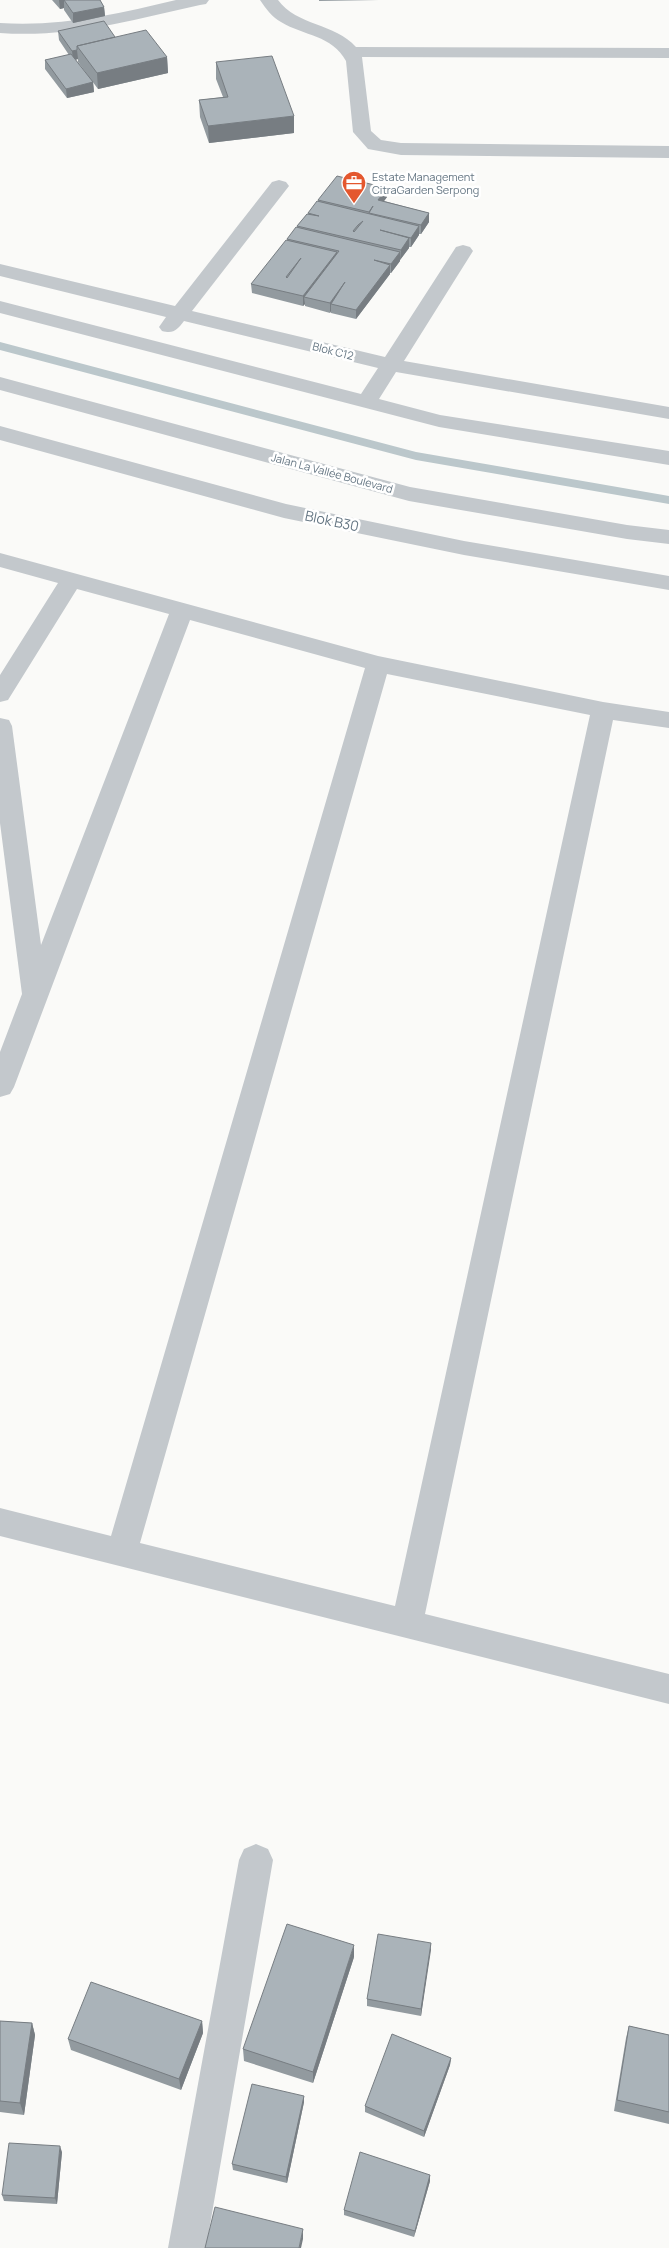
<svg xmlns="http://www.w3.org/2000/svg" width="669" height="2248" viewBox="0 0 669 2248" font-family="Manrope,sans-serif">
	<style>
		.lines { fill: none; stroke-linecap: round; stroke-linejoin: round }
		.stream { fill: #bbc7cb; fill-rule: evenodd }
		.minor { fill: #c3c8cc; fill-rule: evenodd }
		.wall { fill: #929a9f }
		.shaded-wall { fill: #777d82 }
		.building { fill: #aab3b9; stroke: #777d82; fill-rule: evenodd }
		.labels { text-anchor: middle; stroke-width: 5; stroke-linejoin: round; paint-order: stroke }
		.far-poi-label { font-size: 11px; fill: #657683; stroke: #fff; text-anchor: start }
		.far-street-label { font-size: 11px; fill: #657683; stroke: #fff }
		.street-label { font-size: 14px; fill: #657683; stroke: #fff }
	</style>
	<rect width="100%" height="100%" fill="#fafaf8"/>
	<g class="lines">
		<path class="stream" d="M0,342L416,452L669,496V504L416,460L0,350Z"/>
		<path class="minor" d="M176,0H209L206,4L200,5C133,20 69,38 0,33V23C61,27 117,14 176,0Z
			M260,0H278C297,26 335,23 356,47L669,48V58L362,57L371,131L381,140L401,143L669,146V158L401,155L368,149L353,132L346,61C332,35 304,36 281,22C272,17 266,9 260,0Z
			M279,180L286,182L289,186L192,311L385,357L456,247L463,245L470,247L473,251L404,361L669,407V419L396,372L379,399L440,415L669,451V465L439,427L0,313V301L361,394L378,368L184,321C177,330 174,334 162,331L159,327L166,317L0,276V264L175,306L272,182Z
			M0,377L410,487L627,525L669,530V544L627,539L409,501L0,390Z
			M0,426L286,504L464,541L669,576V590L464,555L284,518L0,440Z
			M0,553L378,656L603,702L669,712V728L613,720L425,1614L669,1674V1704L0,1536V1508L111,1536L365,668L190,620L14,1087L10,1094L0,1097V1052L22,994L0,823V718L9,720L12,726L41,945L169,614L77,589L8,700L0,702V675L58,583L0,567ZM387,674L590,715L395,1606L140,1543Z
			M256,1844L268,1849L273,1860L206,2248H168L239,1860L244,1849Z"/>
	</g>
	<path class="wall" d="M52,0H100L104,7L105,16L73,23L64,10V8L60,9Z
		M319,0H379L319,1Z
		M58,31L115,37L167,57L168,73L98,89L78,62V59L76,60L93,82L94,92L67,98L45,69V60L69,55L59,40Z
		M216,62L294,116V133L209,143L200,117L199,100L223,97L216,79Z
		M387,197L384,201L429,213V222L421,234H419V235L411,247H409V248L400,260V261L391,273H390V274L356,319L331,313V311L330,313L305,306V304L303,306L252,293L251,284L287,240V239L297,227V226L318,202V200Z
		M431,1943L421,2016L367,2006V1999Z
		M354,1957L313,2083L244,2061L243,2049Z
		M0,2021L32,2023L35,2035L24,2115L0,2112Z
		M202,2021L203,2033L181,2090L71,2050L68,2039Z
		M629,2026L669,2035V2124L614,2111L626,2038Z
		M451,2058L450,2065L424,2137L365,2112V2106Z
		M304,2096V2102L287,2183L233,2170L232,2164Z
		M62,2152L57,2204L4,2201L2,2195Z
		M430,2175V2181L414,2237L344,2215V2210Z"/>
	<path class="shaded-wall" d="M59,0H96H64V8L60,9Z
		M104,7L105,16L73,23V13Z
		M77,50L78,59L73,60L72,51Z
		M167,57L168,73L98,89L97,73Z
		M93,82L94,92L67,98L66,89Z
		M294,116V133L209,143L208,126Z
		M387,188V197L378,209V200Z
		M429,213V222L421,234V225Z
		M419,226V235L411,247V238Z
		M409,238V248L400,260L401,250Z
		M337,252V261L304,297L305,304L303,306V296Z
		M400,252V261L391,273V264Z
		M390,265V274L356,319V310Z
		M345,282L331,304V311L330,313V303Z
		M431,1943V1950L421,2016V2009Z
		M354,1945V1957L313,2083V2072Z
		M202,2021L203,2033L181,2090L179,2079Z
		M32,2023L35,2035L24,2115L20,2103Z
		M451,2058L450,2065L424,2137V2131Z
		M304,2096V2102L287,2183L286,2177Z
		M60,2146L62,2152L57,2204L55,2198Z
		M430,2175V2181L414,2237L415,2231Z
		M303,2229V2239L301,2248H299Z"/>
	<path class="building" d="M64,0H100L104,7L73,13Z
		M104,21L115,37L77,46V50L72,51L58,31Z
		M146,30L167,57L97,73L77,46Z
		M71,54L93,82L66,89L45,60Z
		M272,56L294,116L208,126L199,100L228,97L216,62Z
		M337,176L387,188L378,200L429,213L421,225L369,213L373,206L369,212L318,200Z
		M317,201L419,226L411,238L380,230L409,238L401,250L297,226L307,214L319,216L308,213ZM363,221L354,232L353,231L358,225Z
		M296,227L400,252L391,264L374,260L390,265L356,310L331,304L345,282L330,303L304,297L339,251L287,239Z
		M286,240L337,252L303,296L251,284ZM301,258L287,278L286,277Z
		M287,1924L354,1945L313,2072L243,2049Z
		M378,1934L431,1943L421,2009L367,1999Z
		M91,1982L202,2021L179,2079L68,2039Z
		M0,2021L32,2023L20,2103L0,2101Z
		M629,2026L669,2035V2112L617,2100Z
		M392,2034L451,2058L424,2131L365,2106Z
		M252,2084L304,2096L286,2177L232,2164Z
		M9,2143L60,2146L55,2198L2,2195Z
		M360,2152L430,2175L415,2231L344,2210Z
		M215,2207L303,2229L299,2248H205Z"/>
	<defs>
		<symbol id="office-pin" viewBox="-11 -11 22 30"><path d="M0 17L-7.5 6A9.5 9.5 0 1 1 7.5 6Z" fill="#e4572e" stroke="#fff"/><path d="M-6-3h4V-5.5h4V-3h4V5H-6ZM-1-4.5V-3h2v-1.5ZM-6 0V1H6V0Z" fill="#fff"/></symbol>
	</defs>
	<g fill-rule="evenodd">
		<use href="#office-pin" x="340" y="169" width="28" height="38"/>
	</g>
	<g class="labels">
		<g class="far-poi-label">
			<text x="372" y="181">Estate Management<tspan x="372" dy="13">CitraGarden Serpong</tspan></text>
		</g>
		<g class="far-street-label">
			<text transform="translate(333 351) rotate(14)" y="4">Blok C12</text>
			<text transform="translate(332 473) rotate(15)" y="4">Jalan La Vallée Boulevard</text>
		</g>
		<g class="street-label">
			<text transform="translate(332 521) rotate(12)" y="5">Blok B30</text>
		</g>
	</g>
</svg>
